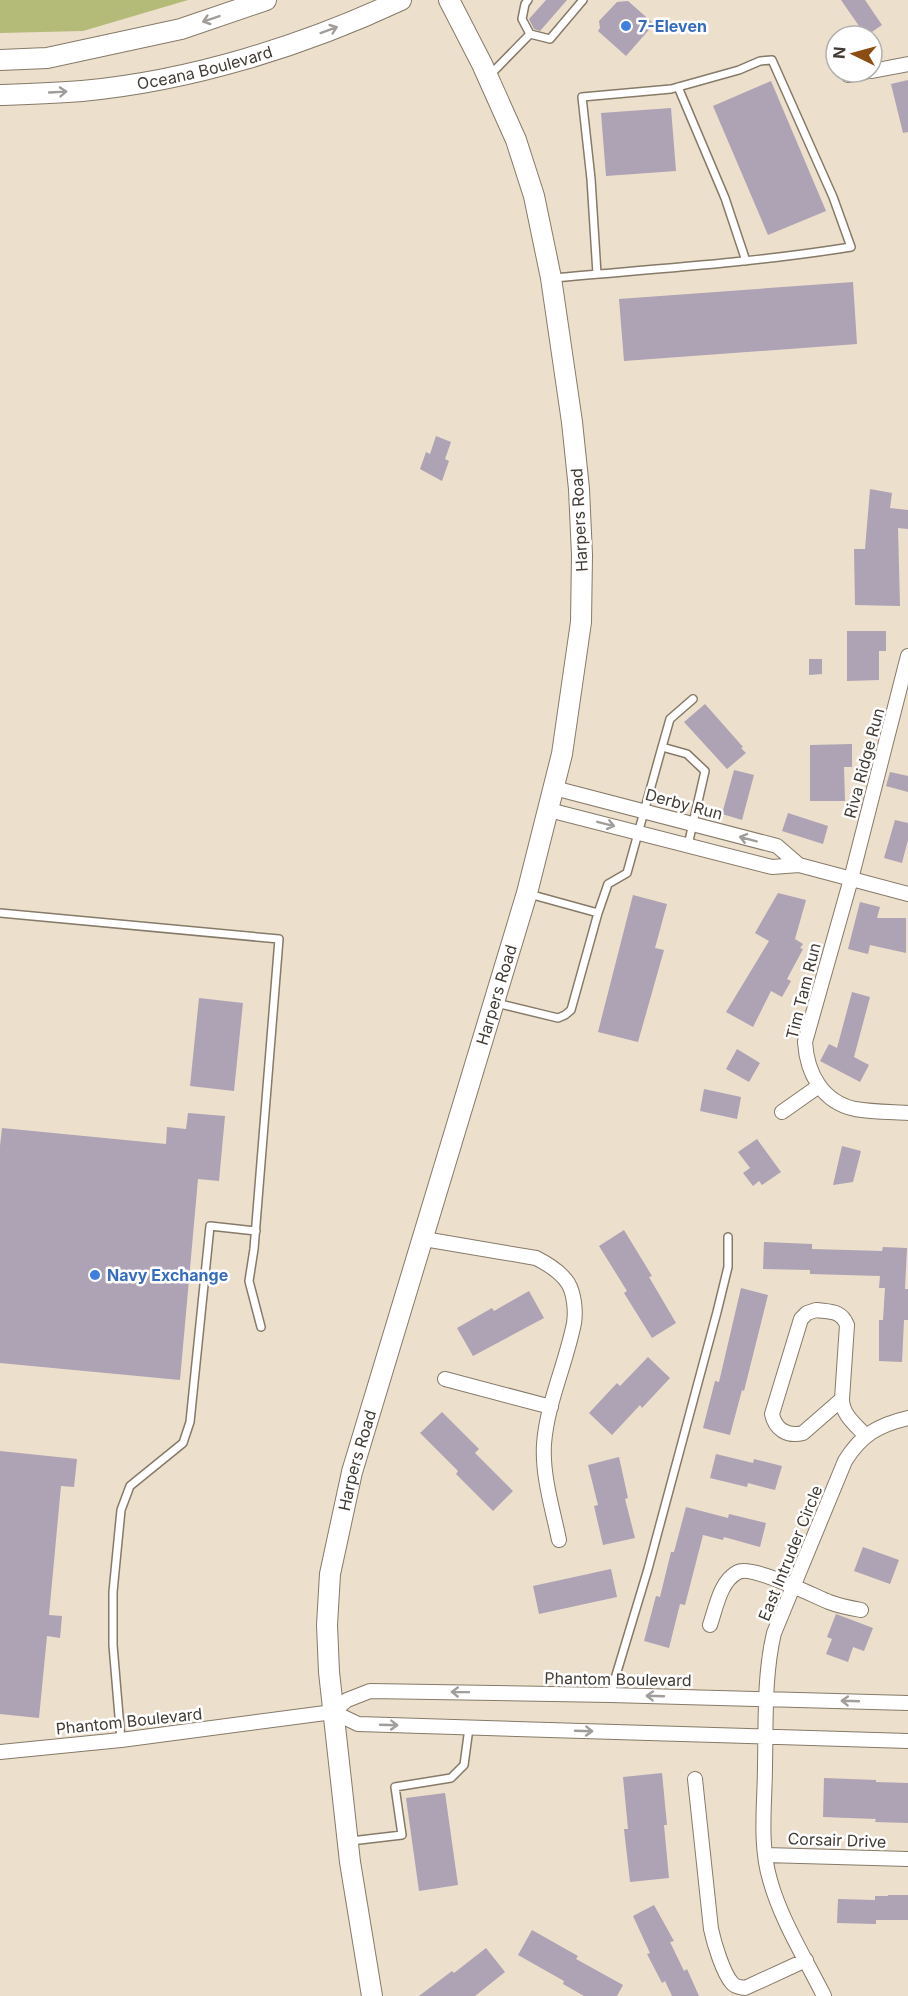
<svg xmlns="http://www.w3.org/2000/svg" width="908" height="1996" viewBox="0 0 908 1996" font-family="Inter,sans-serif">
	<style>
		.green { fill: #b4ba77 }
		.building { fill: #aea2b5 }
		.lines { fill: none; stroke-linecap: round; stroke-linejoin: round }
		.lane-casing { stroke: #867a68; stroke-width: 10 }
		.street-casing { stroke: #867a68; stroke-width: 16 }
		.secondary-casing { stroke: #867a68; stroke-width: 22 }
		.lane { stroke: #fff; stroke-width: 7 }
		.street { stroke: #fff; stroke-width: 14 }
		.secondary { stroke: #fff; stroke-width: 20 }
		.oneway { stroke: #a09d9a }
		.shop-dot { fill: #3f7fe0; stroke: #fff; stroke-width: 2 }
		.labels { text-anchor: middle; stroke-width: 5; stroke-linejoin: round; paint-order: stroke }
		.shop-label { font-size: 16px; font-weight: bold; fill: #366cbe; stroke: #fff; text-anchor: start }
		.street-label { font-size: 16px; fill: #413b34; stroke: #fff }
	</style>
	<rect width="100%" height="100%" fill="#ecdfcc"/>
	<path class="green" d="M0,0H188L83,31L0,33Z"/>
	<path class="building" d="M546,0H567L540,31L534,29L529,19Z
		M841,0H865L882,25L866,36Z
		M628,1L654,24L626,56L598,31L600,28L599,21L617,2Z
		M908,80V132L903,133L891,84Z
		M771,81L826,211L768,235L713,106Z
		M671,108L676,171L606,176L601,113Z
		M853,282L857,344L624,361L619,299Z
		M436,436L451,442L445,459L449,461L442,481L420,469L426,452L430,454Z
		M870,489L892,493L890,508L908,510V529L898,528L900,606L855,605L854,549H865Z
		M847,631H886V651H879V680L847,681Z
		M809,659H822V674L809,675Z
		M705,704L743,747L741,748L746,753L727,769L684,722Z
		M852,744V767H844L845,801H810V745Z
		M734,770L754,775L742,820L722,814Z
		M890,772L908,776V792L886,786Z
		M788,813L828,826L823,844L782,831Z
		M895,820L908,823V840L902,863L884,858Z
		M778,893L806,900L795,939L803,944L800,948L803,949L787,979L791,981L782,997L771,991L753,1027L726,1012L769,941L755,933Z
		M633,895L667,904L655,948L664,950L638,1042L598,1032Z
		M860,902L880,907L877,918H906V953L870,945L868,954L848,949Z
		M852,992L870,997L854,1057L869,1065L860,1082L820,1061L829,1044L837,1048Z
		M199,998L243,1003L234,1091L190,1086Z
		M737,1049L760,1063L749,1082L726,1069Z
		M704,1089L741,1097L737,1119L700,1111Z
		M188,1113L225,1116L219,1181L198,1179L180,1380L0,1363V1146L2,1128L166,1144L167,1127L186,1129Z
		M757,1139L781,1172L762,1185L759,1181L753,1186L743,1173L750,1168L738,1152Z
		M842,1146L861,1151L853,1182L833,1185Z
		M624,1230L652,1276L649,1277L676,1323L652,1338L624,1293L627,1291L599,1246Z
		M764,1242L812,1244V1249L882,1251L883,1247L907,1248L905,1289H908V1320H904L902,1362L879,1361V1320H883L885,1288H879L880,1276L810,1274V1270L763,1269Z
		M741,1288L768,1295L744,1391L742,1390L730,1435L703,1428L715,1381L719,1382Z
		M529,1291L544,1318L473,1356L457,1328L492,1308L494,1311Z
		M648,1357L670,1378L642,1408L640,1405L612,1435L589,1413L617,1383L620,1386Z
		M442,1412L479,1449L475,1453L513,1491L493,1511L456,1474L458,1471L420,1433Z
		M0,1451L77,1459L74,1487L61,1486L49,1615L62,1616L60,1638L47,1636L39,1718L0,1714Z
		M716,1454L753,1463L754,1459L782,1466L775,1490L748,1483L747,1487L710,1478Z
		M619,1457L628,1498L625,1499L635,1538L603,1545L594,1506L598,1505L588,1465Z
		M686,1507L728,1518L729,1514L766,1523L760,1547L724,1537L723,1540L703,1535L685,1605L680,1604L669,1648L644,1641L656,1596L660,1597L671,1552H674Z
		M863,1547L899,1560L890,1584L854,1571Z
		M611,1569L617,1597L539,1614L533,1586Z
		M836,1614L873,1628L864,1651L853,1647L848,1662L826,1654L832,1639L827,1637Z
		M662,1773L667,1825H664L669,1878L630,1882L624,1829H628L623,1777Z
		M824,1778L876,1780V1782L908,1783V1823L875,1822L876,1819L823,1817Z
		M445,1793L458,1885L419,1891L406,1798Z
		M888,1895H908V1920H876V1924L837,1923L838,1899L875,1900V1896H888Z
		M654,1905L674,1941L670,1942L684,1971L687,1969L699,1996H672L665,1981L662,1983L647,1954L650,1953L633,1916Z
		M532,1930L578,1956L576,1959L623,1985L617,1996H584L563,1984L564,1981L518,1955Z
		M486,1948L505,1972L475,1996H419L452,1971L454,1973Z"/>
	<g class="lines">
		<defs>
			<path id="lane" d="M528,0L525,4L522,19L530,34
				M490,75L530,34L550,39L583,0
				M678,87L725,198L746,261
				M553,278C653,269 752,263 851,247L833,197L772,60L760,61L739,70L671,89L582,97L591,179L597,274
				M662,747L670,719L693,699
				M0,913L279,939L254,1249L249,1281L261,1327
				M598,913L608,884L627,873L662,747L687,754L705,771L688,845
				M496,1003L558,1018L565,1015L571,1010L598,913L529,894
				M610,1695L648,1569L717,1312L728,1267V1237
				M121,1740L113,1645V1592L121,1510L130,1486L183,1443L190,1422L210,1226L256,1231
				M351,1841L402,1835L395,1787L451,1778L464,1765L469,1728"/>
			<path id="street" d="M872,71L908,64
				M848,75L865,72
				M908,656L851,879L805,1042C807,1073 822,1102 855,1109C872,1112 891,1112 908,1113
				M554,788L777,846L799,865
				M549,810L772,867L799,865L908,894
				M782,1112L819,1086
				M424,1239L536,1258C548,1264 560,1271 568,1283C574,1293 576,1311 574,1323C566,1364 547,1403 544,1444C542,1476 553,1510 559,1540
				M816,1310C830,1312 841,1310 847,1325L842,1399L803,1433C787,1437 775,1429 772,1414L801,1319L807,1313Z
				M445,1379L551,1407
				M842,1399C842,1415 856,1425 866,1436
				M710,1625C716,1608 720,1581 738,1572C752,1565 812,1595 829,1602C839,1606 850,1608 861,1610
				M333,1712L347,1700L370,1691L610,1695L908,1703
				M0,1752L121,1740L333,1712L358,1724L908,1741
				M695,1779L711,1929C714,1943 723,1973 732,1983C735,1987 740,1987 745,1988L806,1960
				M765,1855L908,1859
				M824,1996C805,1958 781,1920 770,1880C759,1843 765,1803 765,1765C766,1721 764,1675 774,1633L845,1461C861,1435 878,1425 908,1418"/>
			<g id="secondary">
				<path d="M0,60L47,58L181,29L266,0"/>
				<path id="s1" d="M0,95C27,94 55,93 82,91C190,81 303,46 401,0"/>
				<path id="s2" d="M372,1996L350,1862L329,1672L327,1625L330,1574L352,1472L527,893L562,754L581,622L582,555L579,489L572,422L551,278L534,196L516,140L482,64L449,0"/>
			</g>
		</defs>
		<use href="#lane" class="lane-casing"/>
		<use href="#street" class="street-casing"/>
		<use href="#secondary" class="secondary-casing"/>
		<use href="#lane" class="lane"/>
		<use href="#street" class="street"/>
		<use href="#secondary" class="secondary"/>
	</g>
	<defs><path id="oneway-shaft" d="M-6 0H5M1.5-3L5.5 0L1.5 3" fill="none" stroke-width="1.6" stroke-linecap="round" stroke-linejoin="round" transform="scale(1.5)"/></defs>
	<g class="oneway">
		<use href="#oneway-shaft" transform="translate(211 19) rotate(161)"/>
		<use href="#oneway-shaft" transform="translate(329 30) rotate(-20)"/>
		<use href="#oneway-shaft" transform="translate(58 92) rotate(-3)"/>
		<use href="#oneway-shaft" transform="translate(606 824) rotate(14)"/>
		<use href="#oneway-shaft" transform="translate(748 839) rotate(-165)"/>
		<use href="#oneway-shaft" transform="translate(460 1692) rotate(-179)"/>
		<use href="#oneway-shaft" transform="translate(655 1696) rotate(-178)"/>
		<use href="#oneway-shaft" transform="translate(850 1701) rotate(-178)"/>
		<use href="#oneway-shaft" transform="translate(389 1725) rotate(2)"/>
		<use href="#oneway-shaft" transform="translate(584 1731) rotate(2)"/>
	</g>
	<g class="shop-dot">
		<circle cx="626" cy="26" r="6"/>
		<circle cx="95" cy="1275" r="6"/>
	</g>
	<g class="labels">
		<g class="shop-label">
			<text x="638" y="32">7-Eleven</text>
			<text x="107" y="1281">Navy Exchange</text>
		</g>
		<g class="street-label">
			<text dy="6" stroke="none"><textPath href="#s1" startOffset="207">Oceana Boulevard</textPath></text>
			<text transform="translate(579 520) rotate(-93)" y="6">Harpers Road</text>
			<text transform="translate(864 763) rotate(-75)" y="6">Riva Ridge Run</text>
			<text transform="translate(684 804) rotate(15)" y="6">Derby Run</text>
			<text transform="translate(803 991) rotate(-76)" y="6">Tim Tam Run</text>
			<text dy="6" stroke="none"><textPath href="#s2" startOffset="1028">Harpers Road</textPath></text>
			<text dy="6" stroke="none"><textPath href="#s2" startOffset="542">Harpers Road</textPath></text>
			<text transform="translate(790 1553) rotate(-68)" y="6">East Intruder Circle</text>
			<text transform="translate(618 1679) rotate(1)" y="6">Phantom Boulevard</text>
			<text transform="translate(129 1721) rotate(-6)" y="6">Phantom Boulevard</text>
			<text transform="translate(837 1840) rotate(2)" y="6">Corsair Drive</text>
		</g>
	</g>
	<g transform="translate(854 54) rotate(275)"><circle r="28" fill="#ffffff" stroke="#b3b1ae" stroke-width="1.5"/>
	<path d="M0-4.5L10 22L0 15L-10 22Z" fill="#8b4d10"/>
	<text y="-9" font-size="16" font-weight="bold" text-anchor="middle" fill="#413b34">N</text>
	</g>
</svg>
